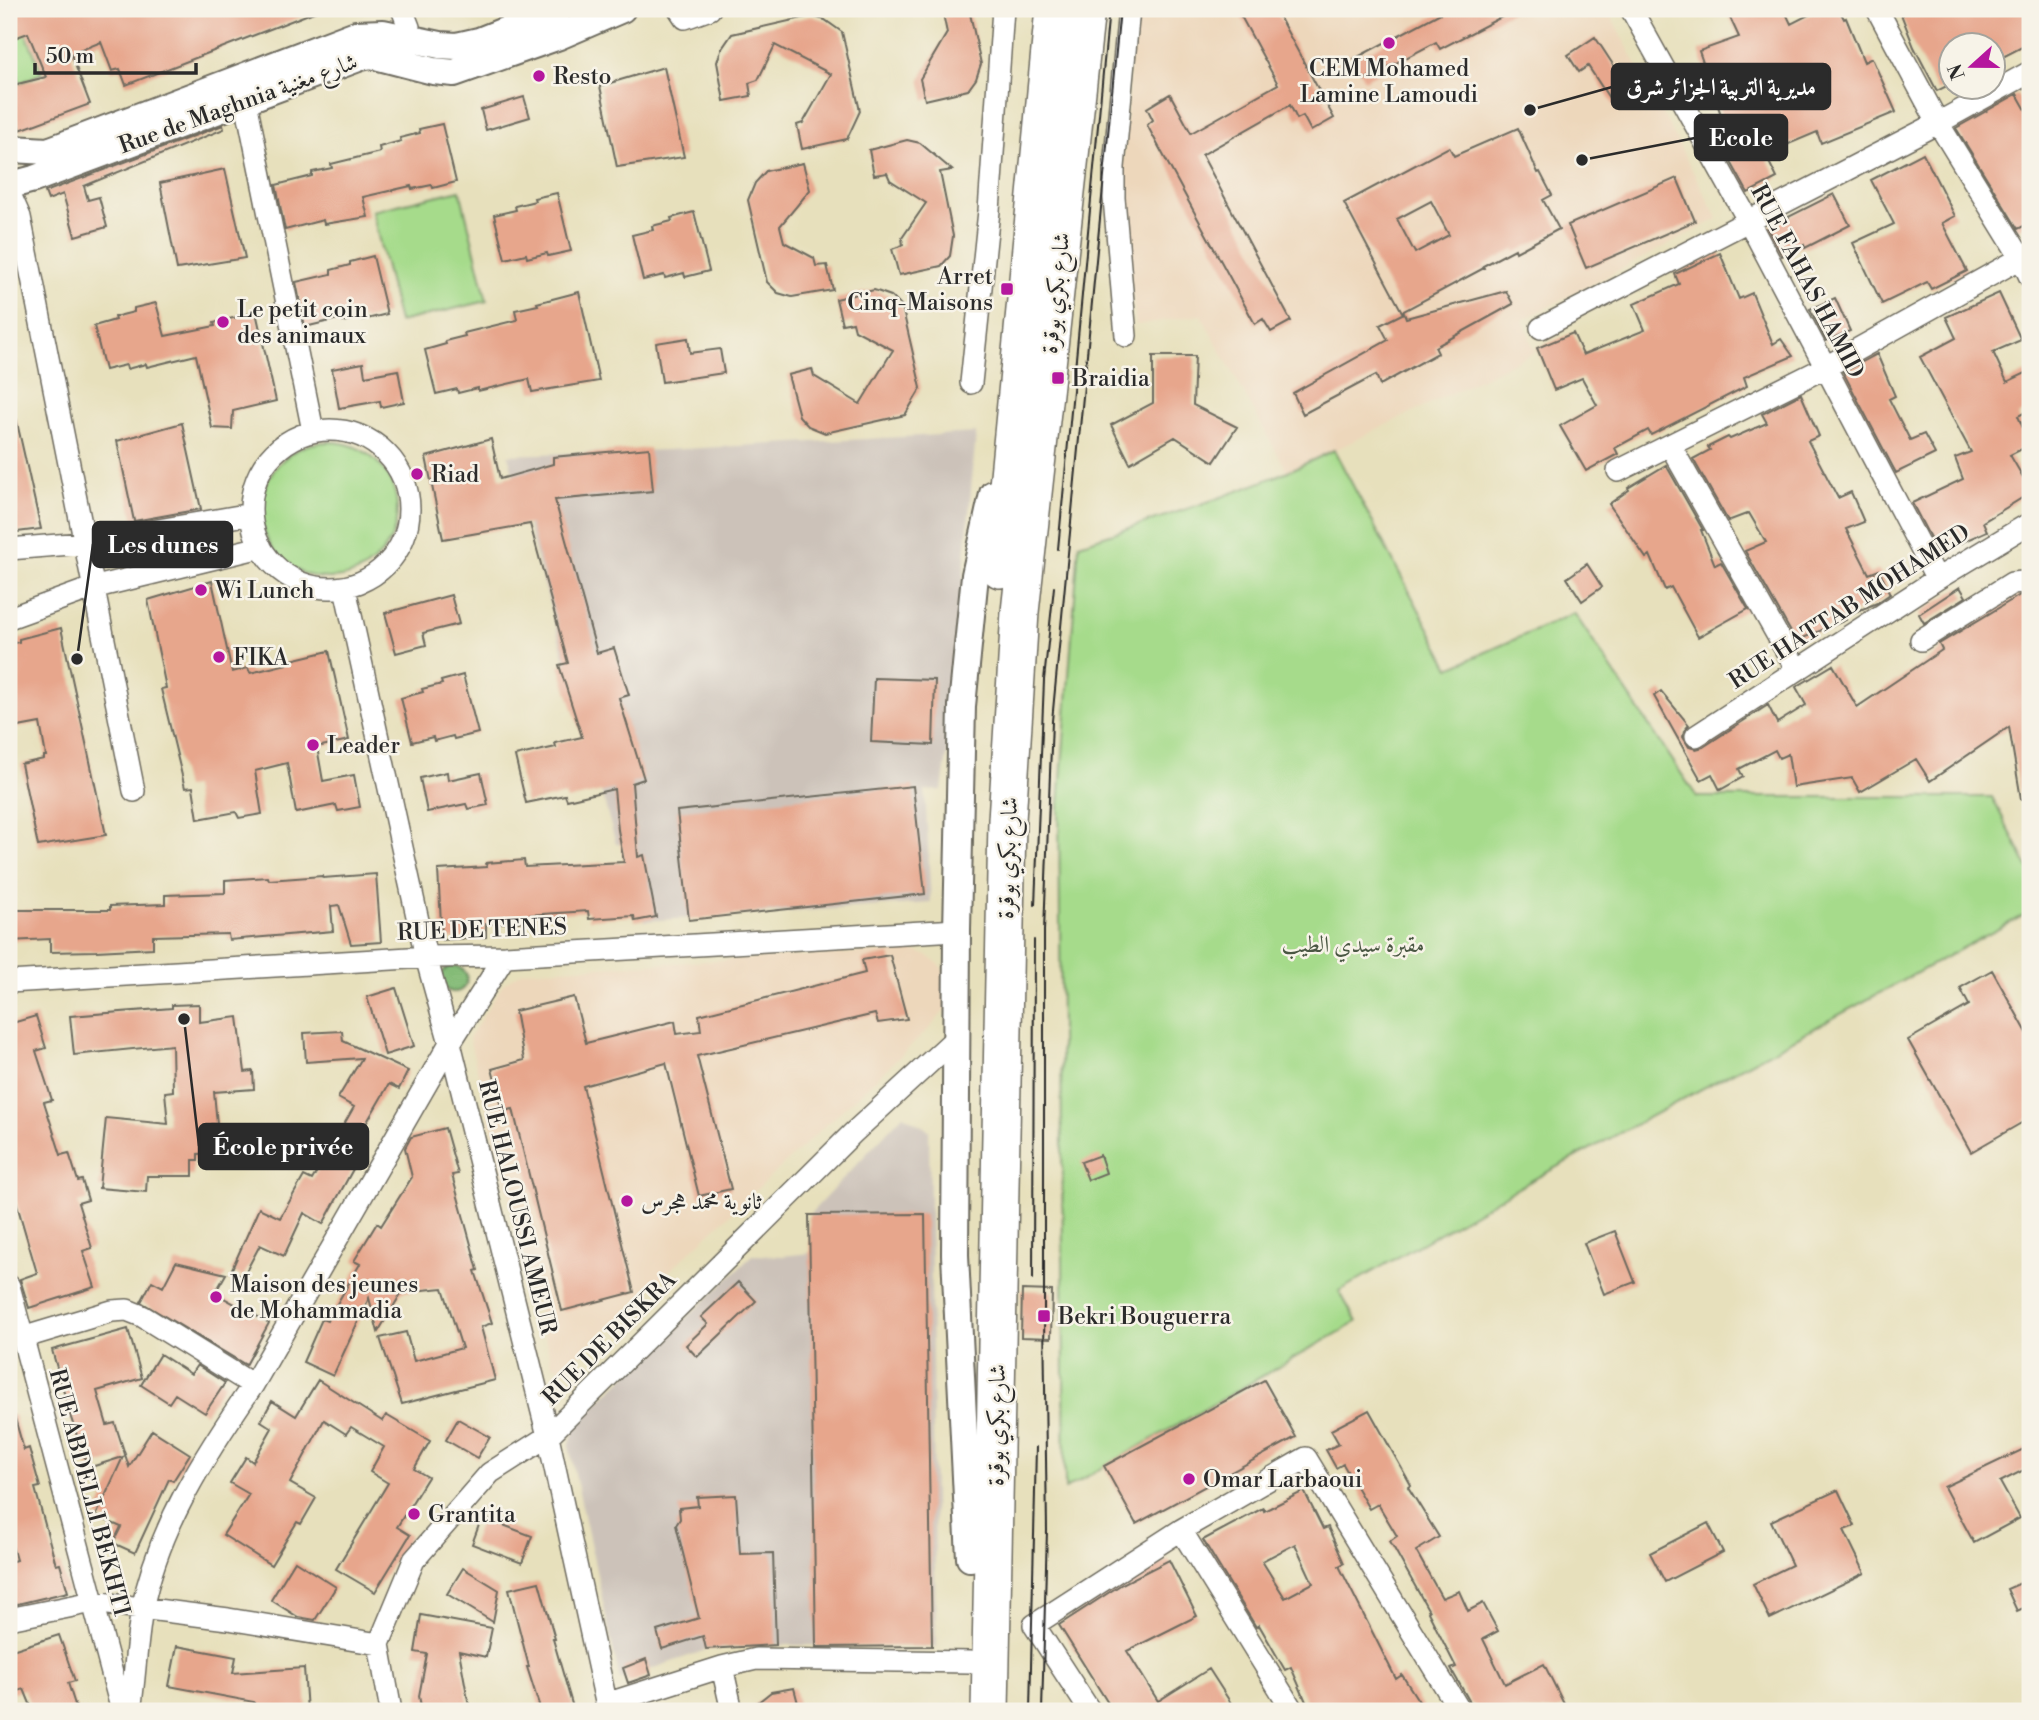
<svg xmlns="http://www.w3.org/2000/svg" width="2039" height="1720" viewBox="0 0 2039 1720" font-family="'Libre Bodoni',Amiri,serif">
	<style>
		.built { fill: #edd7bb }
		.industrial { fill: #ccc2b9 }
		.green { fill: #a6db8b; stroke: #68835b; stroke-width: 2 }
		.forest { fill: #84bb77; stroke: #587351; stroke-width: 2 }
		.building { fill: #e7a68c; fill-rule: evenodd }
		.lines { fill: none; stroke-linecap: round; stroke-linejoin: round }
		.minor-casing { stroke: #6d6a5e; stroke-width: 24 }
		.tertiary-casing { stroke: #6d6a5e; stroke-width: 30 }
		.trunk-casing { stroke: #6d6a5e; stroke-width: 40 }
		.minor { stroke: #fff; stroke-width: 21 }
		.tertiary { stroke: #fff; stroke-width: 26 }
		.trunk { stroke: #fff; stroke-width: 37 }
		.tram { stroke: #2b2b2b; stroke-width: 2 }
		.poi-dot { fill: #b5179e; stroke: #f7f3e8; stroke-width: 2.5 }
		.labels { text-anchor: middle; stroke-width: 5; stroke-linejoin: round; paint-order: stroke }
		.poi-label { font-size: 23px; fill: #2b2b2b; stroke: #f7f3e8; text-anchor: start }
		.street-label { font-size: 23px; fill: #2b2b2b; stroke: #f7f3e8 }
		.park-label { font-size: 23px; fill: #4a5743; stroke: #f7f3e8 }
		.leader { fill: none; stroke: #2b2b2b; stroke-width: 2.5 }
		.callout-dot { fill: #2b2b2b; stroke: #f7f3e8; stroke-width: 2.5 }
		.callout { fill: #2b2b2b; stroke: #2b2b2b; stroke-width: 2.5 }
		.callout-label { font-size: 24px; text-anchor: middle; font-weight: bold; fill: #fff }
	</style>
	<rect width="100%" height="100%" fill="#f7f3e8"/>
	<filter id="ink" filterUnits="userSpaceOnUse"><feTurbulence type="fractalNoise" baseFrequency=".0143" numOctaves="2"/><feDisplacementMap in="SourceGraphic" scale="14" xChannelSelector="R" yChannelSelector="G"/><feConvolveMatrix kernelMatrix="1 2 1 2 8 2 1 2 1" color-interpolation-filters="sRGB"/></filter>
	<filter id="wash" filterUnits="userSpaceOnUse"><feTurbulence type="fractalNoise" baseFrequency=".00686" numOctaves="4" result="noise"/><feDisplacementMap in="SourceGraphic" scale="28" xChannelSelector="R" yChannelSelector="G"/><feGaussianBlur stdDeviation="1.57" result="paint"/><feColorMatrix in="noise" values="0 0 0 0 0 0 0 0 0 0 0 0 0 0 0 0 0 1.4 0 .05"/><feComposite in="paint" operator="in"/></filter>
	<g filter="url(#wash)">
		<rect width="100%" height="100%" fill="#e7e0bc"/>
		<path class="built" d="M1134,9H1605L1610,14L1718,219L1523,320L1535,352L1288,473L1201,315L1136,325L1121,199Z
			M912,950L928,956L940,965L948,981L945,1010L928,1030L564,1369L552,1365L469,1038L503,984L523,971Z"/>
		<path class="industrial" d="M976,433L949,739L942,790L925,791L931,903L644,921L636,845L616,844L508,455L666,450Z
			M903,1115L929,1130L936,1647L777,1645L706,1650L620,1680L569,1446L576,1423L753,1255L782,1256L811,1253L809,1215Z"/>
		<path class="green" d="M9,9H16L42,73L20,83L15,67L9,69Z
			M460,190L487,301L399,322L372,211Z
			M261 510a68 68 0 1 1 136 0a68 68 0 1 1-136 0Z
			M1334,450L1450,668L1574,613L1697,797H1992L2030,871V912L1525,1184L1339,1291L1357,1322L1065,1489L1059,806L1079,544C1166,516 1253,490 1334,450Z"/>
		<path class="forest" d="M441 979a13 13 0 1 1 26 0a13 13 0 1 1-26 0Z"/>
		<g id="blocks">
			<path class="building" d="M9,9H319V10L126,85L120,69L112,71L101,42L71,54L90,104L20,130L12,108L9,109V86L46,77L28,33L9,40Z
				M942,9H969L981,64L976,79L968,90L925,100L920,79L947,33Z
				M1237,9H1275L1334,118L1311,131L1303,116L1297,119L1290,105L1202,155L1291,321L1271,332L1263,319L1255,324L1147,125L1153,120L1147,108L1170,94L1191,133L1278,84Z
				M1448,9H1517L1440,49L1436,42L1364,80L1354,59Z
				M1726,9H1784L1791,24L1820,9H1839L1844,19L1846,18L1864,62L1872,58L1896,112L1821,143L1817,132L1765,154L1777,178L1748,193L1720,142L1729,138L1699,51L1739,37Z
				M1899,9H2030V43L1993,62V46H1951V84L1937,91L1914,47Z
				M811,16L825,20L842,32L860,111L847,139L802,149L797,125L803,123L831,74L775,45L758,80L749,83L751,96L724,101L717,62L721,50L732,34Z
				M1595,37L1633,95L1615,107L1588,66L1579,72L1568,55Z
				M664,67L684,157L617,167L600,86Z
				M2017,94L2030,117V223L2018,229L1956,128Z
				M524,97L530,117L486,130L481,110Z
				M442,124L456,182L433,188L432,185L412,189L411,186L363,197L368,217L324,224L323,220L285,230L276,185L312,176V172L332,168L331,164L380,152L379,147L401,141L400,138L420,133L419,129Z
				M223,125L224,129L84,186L88,200L99,197L107,227L75,236L63,194L48,200L45,192Z
				M1518,128L1538,173L1540,172L1552,195L1543,200L1559,229L1516,252L1515,249L1483,266L1484,268L1402,312L1344,203L1449,147L1454,156ZM1431,201L1449,235L1415,253L1397,219Z
				M907,140L920,143L952,170L940,172L953,236L950,256L941,266L899,275L892,249L903,245L902,238L926,203L890,180L887,173L874,175L869,150Z
				M1923,153L1955,216L1942,223L1967,271L1931,289L1927,282L1882,304L1853,243L1894,224L1871,180Z
				M803,163L810,190L780,226L784,242L814,258L816,266L827,265L833,290L792,297L778,293L767,282L748,200L755,183L766,171Z
				M225,169L245,258L177,269L160,183Z
				M1677,178L1695,221L1586,268L1568,225Z
				M557,193L571,251L548,256L547,253L527,258L526,254L505,259L494,215L516,210L515,206L535,201L534,198Z
				M1834,194L1850,225L1805,248L1804,245L1782,256L1767,228Z
				M694,212L709,271L685,277L684,273L665,278L664,275L643,280L632,235L653,230L652,226L672,221L671,218Z
				M1720,253L1739,299L1752,293L1773,344L1781,339L1793,356L1744,377L1747,386L1651,435L1648,430L1615,448L1618,454L1586,471L1560,426L1597,405L1582,378L1554,390L1537,348L1573,333L1583,355L1645,330L1634,304L1679,284L1675,274Z
				M373,256L387,314L363,320V317L343,322L342,318L305,327L296,282L331,274V270L350,265V262Z
				M874,290L891,296L902,306L921,388L905,415L825,433L808,426L799,416L788,375L812,369L814,376L860,404L893,350L855,330L853,322L842,324L836,299Z
				M1506,291L1513,304L1435,347L1438,353L1380,385L1376,375L1303,414L1293,393L1388,340L1380,325L1404,313L1406,318Z
				M579,292L599,381L532,392L529,379L478,391V388L458,393L457,389L436,394L425,350L446,344L445,341L465,336L464,333L517,320L515,310L538,305L537,303Z
				M1999,293L2021,340L1993,352L2007,382L2030,371V410L2018,416L2030,445L2010,455L2030,489V493L1983,522L1987,531L1938,553L1912,503L1963,479L1955,458L1971,452L1920,357L1956,338L1946,317Z
				M1835,298L1850,331L1826,341L1810,309Z
				M156,303L165,336L215,326L214,323L256,312L276,401L233,411L232,429L212,428L196,355L147,367L146,364L127,369L126,365L105,370L94,326L115,320L114,317L134,312V308Z
				M688,338L690,353L720,349L724,373L662,382L656,343Z
				M1877,354L1895,396L1889,399L1910,440L1924,434L1935,454L1896,473L1843,372Z
				M1153,356H1195L1193,405L1237,427L1214,462L1175,437L1130,463L1111,425L1153,403Z
				M363,363L365,376L398,370L404,402L381,407L380,401L339,408L332,369Z
				M1801,394L1819,436L1808,441L1838,498L1851,492L1864,522L1846,529L1869,574L1879,570L1890,594L1877,603L1845,616L1846,620L1796,641L1745,551L1766,542L1749,513L1728,521L1693,459L1710,450L1708,447L1728,437L1730,439L1767,423L1762,414Z
				M16,418L41,529L9,533V419Z
				M182,423L201,509L134,521L117,441Z
				M491,439L500,479L553,464V457L649,448L653,491L555,500L597,653L614,648L629,695L619,698L644,779L632,783L638,857L644,855L656,917L635,921L634,916L589,919L588,911L528,915L529,921L486,924V937L442,940L438,870L487,867L486,863L524,860L525,867L624,862L618,830L614,789L567,800L565,795L526,803L515,756L556,747L555,743L582,737L559,665L568,663L530,524L443,539L426,457Z
				M1666,465L1703,530H1701L1715,565L1721,562L1748,609L1698,637L1671,587L1665,590L1650,555L1646,558L1609,504L1629,490L1628,488Z
				M1587,564L1602,587L1582,601L1567,578Z
				M212,581L232,672L248,668L250,673L287,664V661L329,651L349,740L317,747L323,781L354,775L360,807L338,811L336,805L296,813L287,763L255,771L262,814L239,818L236,812L198,819L193,787L185,788L161,689L166,688L148,600Z
				M1960,587L1966,597L1924,623L1919,614Z
				M451,595L459,624L423,633L426,645L396,653L385,613Z
				M2020,595L2030,599V799H2021L2009,727L1930,781L1916,759L1860,792L1852,778L1793,787L1788,754L1779,758L1775,750L1739,769L1743,777L1720,790L1712,774L1701,780L1654,696L1661,691L1689,725L1684,731L1683,737L1689,747L1696,749L1703,747L1768,705L1777,723L1806,705L1796,687L1833,665L1857,707L1942,650L1939,644Z
				M61,628L106,835L38,846L21,764L44,759V756H46L40,723L13,728L9,707V644L19,642V639Z
				M463,675L478,733L454,739L453,736L434,741L433,737L412,742L401,698L423,692L422,689L442,684L441,681Z
				M874,678L935,680L933,745L871,742Z
				M447,772L448,780L481,773L488,805L468,809L466,804L427,812L420,778Z
				M913,786L925,894L689,920L677,811Z
				M376,874L381,942L351,944L339,905L331,906L333,931L229,940L228,934L153,936V948L96,951L50,952V939L9,941V910H110V906L165,904V895L225,893V880L268,877L269,880L322,876L323,878Z
				M890,955L907,1019L878,1023L875,1014L697,1056L731,1189L699,1196L666,1063L583,1086L634,1292L562,1311L513,1109L503,1111L492,1069L524,1060L515,1011L574,997L586,1043L675,1021L677,1034L701,1031L699,1015L865,973L862,960Z
				M1992,970L2030,1038V1118L1971,1152L1908,1040L1969,1005L1960,988Z
				M396,988L414,1046L385,1055L367,997Z
				M199,1004V1022L238,1017L245,1072L253,1071L254,1089L214,1092L217,1124H212L213,1153L198,1154V1160H193V1176H147L146,1192L99,1188L106,1118L168,1124L165,1092L173,1091L172,1045L74,1055L70,1016L172,1008V1005Z
				M36,1016L46,1048L36,1051L52,1100L44,1102L61,1155L69,1153L78,1181L82,1180L88,1200L78,1203L92,1248L83,1251L95,1287L29,1308L20,1279L37,1273L9,1177V1122L13,1121L9,1107V1024Z
				M342,1031L343,1041L408,1071L399,1089L389,1084L349,1153L364,1149L323,1224L304,1213L284,1256L260,1245L243,1277L231,1271L259,1208L280,1218L304,1176L312,1180L354,1107L338,1098L362,1058L306,1062L304,1033Z
				M445,1128L458,1174L452,1175L478,1270L475,1271L492,1323L481,1327L495,1380L402,1404L380,1338L406,1332L414,1361L462,1348L443,1288L402,1292L378,1332L369,1298L333,1376L303,1362L322,1319L327,1321L360,1264L354,1261L377,1223L381,1226L412,1177L405,1148L411,1137Z
				M1100,1155L1106,1173L1088,1180L1081,1162Z
				M925,1214L932,1646L816,1647L809,1215Z
				M1615,1231L1635,1282L1604,1294L1584,1243Z
				M176,1262L226,1274L215,1293L269,1323L246,1365L141,1302L152,1281L163,1287Z
				M738,1282L756,1301L697,1357L686,1345L708,1324L701,1317Z
				M1022,1290L1052,1291L1051,1338L1021,1337Z
				M128,1329L142,1378L97,1391L107,1425L115,1423L129,1467L152,1430L190,1454L173,1481L169,1479L135,1553L113,1543L121,1527L96,1516L123,1457L88,1468L71,1418L52,1350Z
				M160,1354L191,1374L197,1365L225,1383L205,1413L175,1394L169,1403L141,1385Z
				M318,1380L382,1421L386,1415L430,1441L414,1469L428,1477L397,1527L410,1535L375,1592L336,1569L388,1483L370,1472L384,1447L351,1427L346,1434L324,1420L290,1483L316,1498L301,1524L297,1522L271,1565L223,1535L249,1494L230,1483L246,1457L253,1462L272,1428L261,1421L272,1401L296,1416Z
				M1264,1380L1296,1437L1136,1524L1104,1466Z
				M1369,1410L1411,1485L1408,1487L1439,1537L1416,1551L1442,1598L1459,1591L1468,1611L1483,1603L1498,1631L1483,1639L1505,1684L1544,1664L1565,1706L1556,1711H1477L1473,1704H1471L1451,1669L1456,1667L1428,1612L1429,1611L1390,1541L1397,1536L1378,1504L1369,1509L1343,1464L1336,1468L1326,1450L1339,1444L1331,1430Z
				M14,1415L24,1450L29,1448L40,1487L35,1488L56,1565L60,1564L68,1592L9,1606V1562L16,1560L9,1535V1416Z
				M458,1419L490,1437L477,1458L446,1440Z
				M2030,1446V1467L2000,1482L2020,1518L1974,1543L1944,1487Z
				M1838,1490L1855,1526L1844,1530L1865,1573L1770,1619L1753,1584L1792,1565L1771,1521Z
				M1304,1491L1323,1529L1328,1527L1344,1563L1339,1566L1396,1679L1402,1675L1425,1711H1310L1291,1667L1285,1670L1259,1625L1256,1627L1203,1540L1263,1508L1264,1511ZM1295,1544L1313,1583L1285,1598L1262,1561Z
				M736,1495L740,1554L773,1553L776,1645L706,1649L703,1636L662,1649L657,1631L699,1618L676,1525L680,1519L679,1508L698,1506L697,1497Z
				M482,1517L532,1536L522,1563L472,1544Z
				M1708,1523L1723,1552L1665,1582L1650,1553Z
				M1169,1560L1197,1616L1127,1651L1158,1701L1209,1669L1236,1711H1113L1059,1625L1122,1584Z
				M295,1561L336,1587L315,1620L298,1617L271,1600Z
				M463,1568L499,1590L493,1622L447,1594Z
				M2030,1579V1605L2017,1611L2007,1589Z
				M539,1582L555,1639H553L574,1711H541L527,1667H529L509,1589Z
				M421,1615L492,1628L486,1657L459,1651L470,1711H422L419,1696L427,1654L415,1652Z
				M59,1635L75,1681L68,1683L77,1711H33L24,1689L9,1694V1651Z
				M177,1646L236,1657L233,1673L304,1668L307,1711H255L254,1702L169,1686Z
				M646,1659L651,1675L628,1683L623,1668Z
				M794,1688L800,1711H747L771,1692Z"/>
		</g>
	</g>
	<g filter="url(#ink)">
		<use href="#blocks" fill-opacity="0" stroke="#6d6a5e" stroke-width="2"/>
		<g class="lines">
			<defs>
				<path id="minor" d="M402,9L409,27L408,50
					M679,9L685,18L710,9
					M1631,9L1748,220L1937,579
					M1877,9L1938,123L2021,258L2030,277
					M243,87L313,431
					M9,192L20,217L134,791
					M1541,328L1938,123L2030,72
					M1126,336L1114,198V167L1129,9
					M971,383L989,211L1003,9
					M251 509a79 79 0 1 1 158 0a79 79 0 1 1-158 0Z
					M1670,445L1797,670
					M1618,471L1824,368L2030,253
					M9,549L83,543L251,514
					M345,588L426,957L450,1043L548,1436L608,1711
					M9,618L92,588L261,547
					M1921,640L2012,583L2023,582L2030,586
					M1696,736L1937,579L2030,523
					M9,982L426,957L505,956L957,930
					M9,1286L122,1711
					M22,1338L112,1311L127,1310L142,1316L253,1385
					M1181,1530L1293,1711
					M9,1619L93,1602L228,1619L379,1644
					M722,1667L732,1711
					M606,1704L722,1667L756,1659L971,1662
					M130,1711C135,1678 136,1643 142,1610C158,1527 206,1453 253,1385L450,1043L505,956
					M391,1711L379,1644L414,1560L490,1473L548,1436L853,1133L955,1039
					M1090,1711L1034,1625L1181,1530L1306,1458L1460,1711"/>
				<path id="tertiary" d="M12,149L48,151L356,34L383,33L440,45L457,46L479,41L559,9
					M15,184L34,179L361,57L371,55L433,71L454,73L559,36L622,9
					M970,1558L955,1255L957,930L962,706L975,575L993,494"/>
				<path id="trunk" d="M1000,569L1054,9
					M990,1711L1007,820L1020,612L1086,9"/>
			</defs>
			<use href="#minor" class="minor-casing"/>
			<use href="#tertiary" class="tertiary-casing"/>
			<use href="#trunk" class="trunk-casing"/>
			<use href="#minor" class="minor"/>
			<use href="#tertiary" class="tertiary"/>
			<use href="#trunk" class="trunk"/>
			<path class="tram" d="M1058,549L1109,9
				M1035,905L1044,680L1054,587
				M1033,1279L1034,940
				M1030,1711L1036,1447
				M1042,1711L1047,1530L1044,1316V931L1052,721L1120,9"/>
		</g>
	</g>
	<g class="poi-dot">
		<circle cx="1389" cy="43" r="7"/>
		<circle cx="539" cy="76" r="7"/>
		<rect x="1000" y="282" width="14" height="14" rx="3.5"/>
		<circle cx="223" cy="322" r="7"/>
		<rect x="1051" y="371" width="14" height="14" rx="3.5"/>
		<circle cx="417" cy="474" r="7"/>
		<circle cx="201" cy="590" r="7"/>
		<circle cx="219" cy="657" r="7"/>
		<circle cx="313" cy="745" r="7"/>
		<circle cx="627" cy="1201" r="7"/>
		<circle cx="216" cy="1297" r="7"/>
		<rect x="1037" y="1309" width="14" height="14" rx="3.5"/>
		<circle cx="1189" cy="1479" r="7"/>
		<circle cx="414" cy="1514" r="7"/>
	</g>
	<g class="labels">
		<g class="poi-label">
			<text x="1389" y="76" text-anchor="middle">CEM Mohamed<tspan x="1389" dy="26">Lamine Lamoudi</tspan></text>
			<text x="553" y="84">Resto</text>
			<text x="993" y="284" text-anchor="end">Arret<tspan x="993" dy="26">Cinq-Maisons</tspan></text>
			<text x="237" y="317">Le petit coin<tspan x="237" dy="26">des animaux</tspan></text>
			<text x="1072" y="386">Braidia</text>
			<text x="431" y="482">Riad</text>
			<text x="215" y="598">Wi Lunch</text>
			<text x="233" y="665">FIKA</text>
			<text x="327" y="753">Leader</text>
			<text x="641" y="1209">ثانوية محمد هجرس</text>
			<text x="230" y="1292">Maison des jeunes<tspan x="230" dy="26">de Mohammadia</tspan></text>
			<text x="1058" y="1324">Bekri Bouguerra</text>
			<text x="1203" y="1487">Omar Larbaoui</text>
			<text x="428" y="1522">Grantita</text>
		</g>
		<g class="street-label">
			<text transform="translate(238 103) rotate(-20)" y="8">Rue de Maghnia شارع مغنية</text>
			<text transform="translate(1808 281) rotate(62)" y="8">RUE FAHAS HAMID</text>
			<text transform="translate(1055 293) rotate(-84)" y="8">شارع بكري بوقرة</text>
			<text transform="translate(1849 606) rotate(-33)" y="8">RUE HATTAB MOHAMED</text>
			<text transform="translate(1007 858) rotate(-88)" y="8">شارع بكري بوقرة</text>
			<text transform="translate(482 929) rotate(-2)" y="8">RUE DE TENES</text>
			<text transform="translate(518 1207) rotate(76)" y="8">RUE HALOUSSI AMEUR</text>
			<text transform="translate(609 1338) rotate(-45)" y="8">RUE DE BISKRA</text>
			<text transform="translate(996 1425) rotate(-89)" y="8">شارع بكري بوقرة</text>
			<text transform="translate(90 1492) rotate(75)" y="8">RUE ABDELLI BEKHTI</text>
		</g>
		<g class="park-label">
			<text x="1353" y="952">مقبرة سيدي الطيب</text>
		</g>
	</g>
	<path class="leader" d="M1530 110L1612 87M1582 160L1695 138M77 659L93 544M184 1019L199 1146"/>
	<g class="callout-dot">
		<circle cx="1530" cy="110" r="7"/>
		<circle cx="1582" cy="160" r="7"/>
		<circle cx="77" cy="659" r="7"/>
		<circle cx="184" cy="1019" r="7"/>
	</g>
	<g class="callout">
		<rect x="1612" y="64" width="218" height="45" rx="7"/>
		<rect x="1695" y="115" width="92" height="45" rx="7"/>
		<rect x="93" y="522" width="139" height="45" rx="7"/>
		<rect x="199" y="1124" width="169" height="45" rx="7"/>
	</g>
	<g class="callout-label">
		<text x="1721" y="95">مديرية التربية الجزائر شرق</text>
		<text x="1741" y="146">Ecole</text>
		<text x="163" y="553">Les dunes</text>
		<text x="283" y="1155">École privée</text>
	</g>
	<rect width="2039" height="1720" fill="none" stroke="#f7f3e8" stroke-width="35"/>
	<g transform="translate(1972 66) rotate(249)"><circle r="33" fill="#f7f3e8" stroke="#a5a39c" stroke-width="2"/>
	<path d="M0-5L12 26L0 18L-12 26Z" fill="#b5179e"/>
	<text y="-10" font-size="19" font-weight="bold" text-anchor="middle" fill="#2b2b2b">N</text>
	</g>
	<path d="M35 63v10h161v-10" fill="none" stroke="#2b2b2b" stroke-width="3.5"/>
	<text x="46" y="63" font-size="21" fill="#2b2b2b" stroke="#f7f3e8" stroke-width="5" paint-order="stroke">50 m</text>
</svg>
